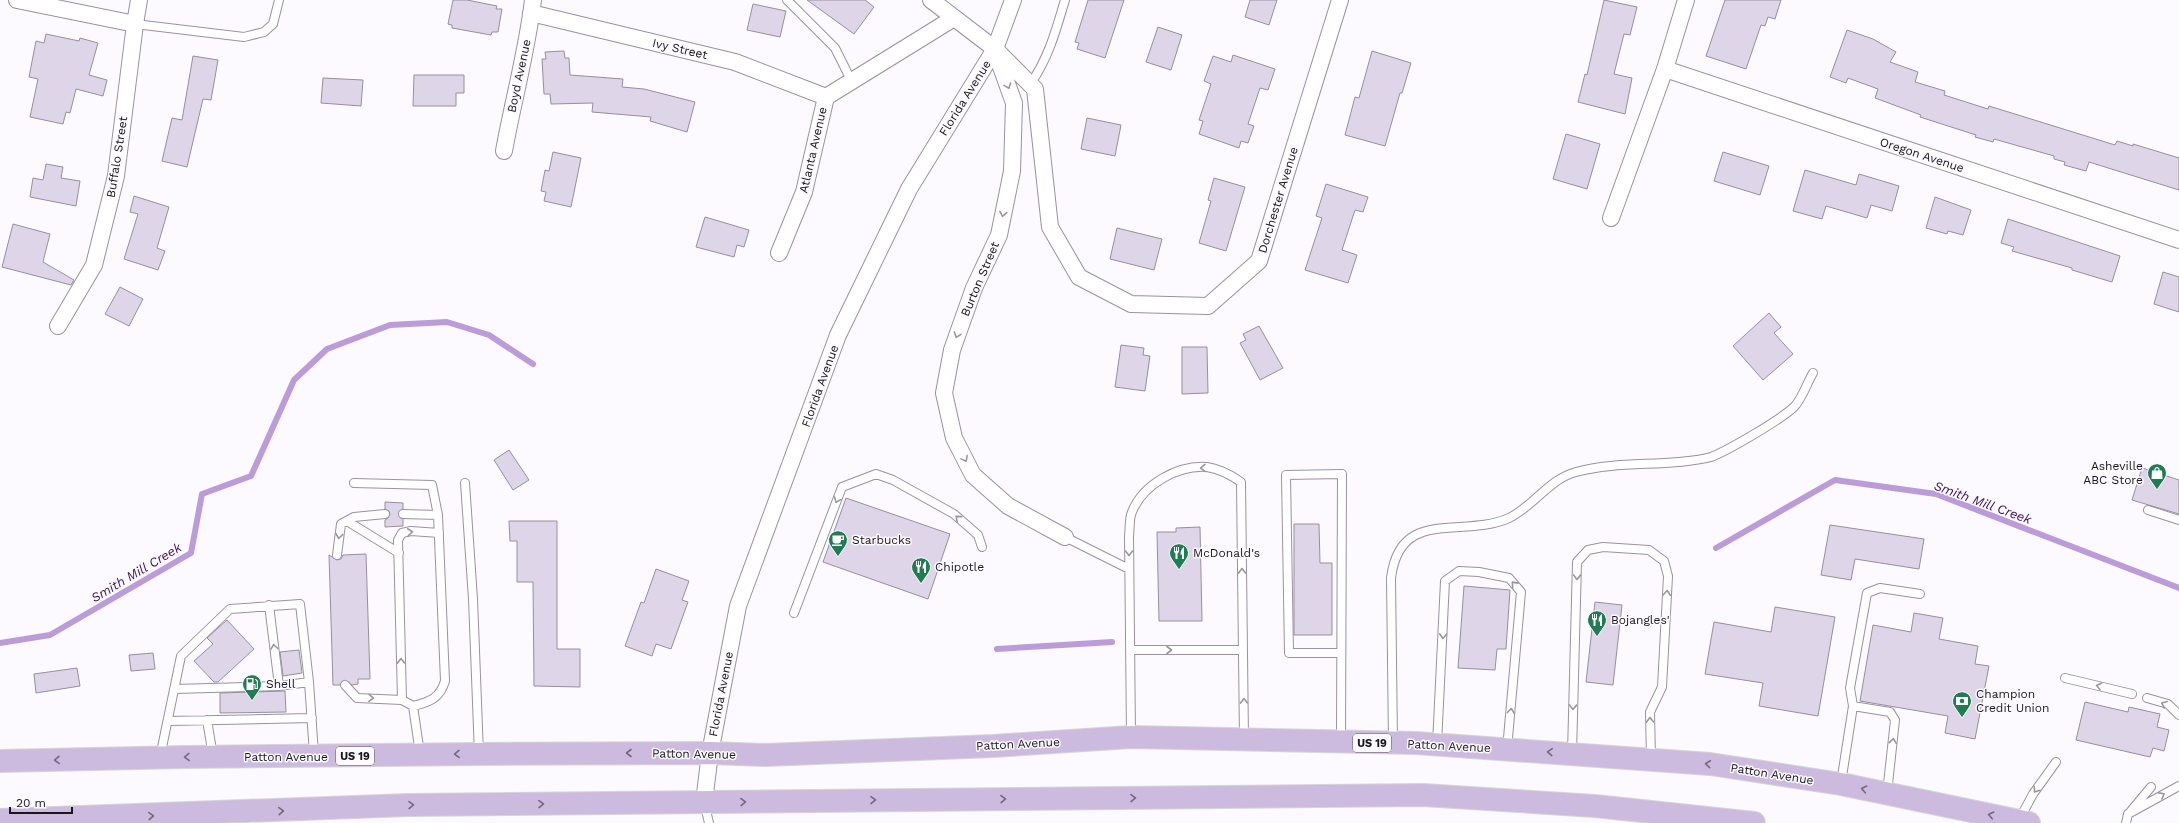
<svg xmlns="http://www.w3.org/2000/svg" width="2179" height="823" viewBox="0 0 2179 823" font-family="'Work Sans',sans-serif">
	<style>
		.lines { fill: none; stroke-linecap: round; stroke-linejoin: round }
		.stream { stroke: #bc9cd8; stroke-width: 6 }
		.building { fill: #dfd5e8; stroke: #978e9f }
		.service-casing { stroke: #9a91a2; stroke-width: 10 }
		.minor-casing { stroke: #9a91a2; stroke-width: 18 }
		.primary-casing { stroke: #d6d5d6; stroke-width: 24 }
		.service { stroke: #fff; stroke-width: 8 }
		.minor { stroke: #fff; stroke-width: 16 }
		.primary { stroke: #cdbbdf; stroke-width: 22 }
		.oneway { stroke: #989699 }
		.oneway2 { stroke: #73687e }
		.labels { text-anchor: middle; stroke-width: 3; stroke-linejoin: round; paint-order: stroke }
		.shield { fill: #fcfafe; stroke: #5d5a60; stroke-width: 1 }
		.shield-label { font-size: 11px; font-weight: bold; fill: #19161c }
		.street-label { font-size: 12px; fill: #19161c; stroke: #fcfafe }
		.poi-label { font-size: 12px; fill: #19161c; stroke: #fcfafe; text-anchor: start }
		.water-label { font-size: 13px; font-style: italic; fill: #3a0f56; stroke: #fcfafe }
	</style>
	<rect width="100%" height="100%" fill="#fcfafe"/>
	<g class="lines">
		<path class="stream" d="M1716,548L1835,480L1936,494L2179,588
			M0,643L50,635L191,553L202,494L251,476L294,380L327,349L390,325L447,322L489,335L533,364
			M997,649L1112,642"/>
	</g>
	<path class="building" d="M453,0H467L497,6L496,9H502L498,32H492L491,35L452,28V25L448,24Z
		M807,0H865L874,7L854,34Z
		M1088,0H1124L1105,58L1077,49L1079,43L1075,42Z
		M1250,0H1277L1269,25L1245,17Z
		M1604,0L1637,7L1630,35L1624,34L1614,74L1632,78L1625,114L1578,102L1585,74L1587,75Z
		M1725,0H1781L1775,19L1768,17L1765,26L1761,25L1746,69L1706,56Z
		M753,4L786,11L780,37L747,30Z
		M1158,27L1182,35L1171,70L1146,62Z
		M1847,30L1873,39L1896,52L1890,62L1918,72L1915,82L1945,91L1944,95L1988,109L1989,106L2115,145L2117,141L2133,146V144L2179,158V190L2089,162L2086,171L2064,165L2065,162L2054,159V156L1994,139L1993,142L1975,137L1976,135L1920,117L1921,115L1875,98L1878,89L1848,78L1846,83L1830,77Z
		M46,34L79,41L80,38L98,43L89,75L107,80L103,96L76,89L70,113L66,112L63,124L30,117L38,79L29,77L36,41L44,43Z
		M564,51L565,58H569L570,75L623,79L622,87L644,89L695,102L687,132L650,121L651,117L592,112L593,103L551,104L550,94H544L542,59H546L545,52Z
		M1372,51L1411,63L1402,93H1400L1385,146L1345,135L1355,97L1359,98Z
		M1233,55L1275,69L1268,90L1260,88L1248,124L1254,126L1248,143L1241,141L1239,148L1199,134L1203,121L1199,120L1211,84L1204,81L1213,56L1231,62Z
		M193,56L218,60L211,100L203,99L187,167L162,161L172,118L182,120Z
		M414,75H464V93H456V106H413Z
		M323,78L363,80L361,106L321,103Z
		M1087,118L1121,125L1115,156L1081,149Z
		M1566,134L1600,144L1587,189L1553,179Z
		M553,152L581,158L571,207L544,201L546,192L541,191L545,170L549,171Z
		M1723,152L1769,166L1760,195L1714,181Z
		M46,164L63,167L61,178L80,181L76,206L30,197L33,178L43,180Z
		M1805,170L1856,185L1859,174L1899,186L1892,211L1871,205L1867,218L1826,206L1822,219L1793,211Z
		M1214,178L1245,187L1226,251L1199,243L1211,201L1208,200Z
		M1326,184L1368,197L1363,212L1355,210L1342,250L1357,255L1348,283L1305,270L1322,218L1316,216Z
		M134,196L169,207L157,248L165,251L158,270L124,259L138,214L130,212Z
		M1935,197L1971,210L1963,235L1948,231L1947,234L1926,228Z
		M705,217L749,230L744,247L737,245L734,257L696,247Z
		M2008,219L2120,256L2112,282L2072,270V268L2012,251L2014,247L2001,243Z
		M13,224L50,234L43,262L74,280L71,285L2,267Z
		M1117,228L1162,239L1154,270L1110,259Z
		M2163,272L2179,277V312L2154,304Z
		M120,287L143,299L129,326L105,314Z
		M1769,313L1781,327L1774,333L1793,354L1763,380L1733,346Z
		M1259,326L1283,368L1260,380L1240,343L1246,340L1243,334Z
		M1121,345L1144,348L1143,355L1150,356L1145,391L1115,387Z
		M1182,347H1207L1208,393L1182,394Z
		M509,450L529,480L513,490L494,460Z
		M2142,468L2179,480V514L2132,500Z
		M846,498L950,534L928,599L823,562Z
		M385,502L403,503V509L398,514L403,519V526L385,527V520L388,518L390,514L389,511L385,509Z
		M509,521H557V649H580V687L534,686L533,582H517V541H510Z
		M1294,524H1319L1320,563H1332V635H1294Z
		M1830,525L1924,539L1919,569L1855,559L1851,580L1821,575Z
		M1200,527L1202,621H1159L1157,532H1176V528Z
		M366,554L370,679H358V684L352,685L344,680L340,685H333L329,555L337,560L341,559L343,555Z
		M656,569L689,581L682,600L688,602L671,649L656,644L652,656L625,646L641,602L644,603Z
		M1464,586L1510,590L1506,649H1497L1495,670L1458,668Z
		M1595,602L1622,605L1613,685L1586,682Z
		M1775,607L1835,617L1818,716L1759,706L1763,683L1705,674L1714,622L1771,632Z
		M1914,613L1943,618L1939,639L1978,646L1975,664L1989,666L1975,739L1945,733L1948,716L1860,701L1873,625L1911,632Z
		M227,620L254,649L218,682H214L194,661L213,644L207,638Z
		M299,650L302,673L283,676L280,652Z
		M153,653L155,669L131,671L129,655Z
		M77,668L80,686L36,693L34,674Z
		M285,691L286,712L220,713V693Z
		M2085,702L2128,712L2129,707L2160,714L2157,727L2169,730L2164,751L2153,748L2150,757L2076,740Z"/>
	<g class="lines">
		<defs>
			<path id="service" d="M787,0L835,48L851,80
				M135,24L244,37L264,32L273,24L279,0
				M1031,83C1049,57 1056,30 1065,0
				M354,483L432,485L438,515L445,681C440,698 430,702 413,706L420,754
				M465,483L473,599L479,754
				M2148,510L2179,520
				M403,514L438,515
				M347,521L399,553
				M1065,537L1129,569
				M337,555L341,524L354,517L385,514
				M269,605L279,686
				M794,613L842,487L876,474L893,480L954,514L978,535L982,547
				M1130,650H1243
				M1341,653H1289L1286,475L1342,474L1341,741
				M2065,678L2132,694
				M345,685L357,698L402,700L413,706
				M174,689L279,686L309,682
				M2147,698L2168,704L2179,715
				M402,700L398,540L402,533L411,531L439,533
				M1853,706L1890,712L1895,720L1887,793
				M207,720L213,756
				M168,721L312,718
				M1131,737L1129,536C1130,529 1129,518 1132,512C1143,484 1178,465 1207,467C1220,469 1231,475 1241,482L1244,739
				M1393,743L1391,578C1400,506 1463,539 1509,518C1534,506 1549,479 1576,472C1609,463 1645,465 1678,462C1688,461 1701,460 1711,457C1729,450 1780,420 1794,407C1802,399 1807,383 1813,373
				M1437,744L1445,581L1459,571L1479,572L1509,578L1521,592L1507,749
				M1572,753L1577,562L1588,550L1603,547L1649,550L1664,561L1668,576L1662,687L1650,712L1651,759
				M160,757L181,656L230,609L300,604L309,682L314,754
				M1841,783L1853,706L1850,688L1867,593L1880,588L1920,594
				M704,802L709,823
				M2131,811L2151,787
				M2019,820L2033,794L2056,762
				M2126,823L2128,814L2179,786"/>
			<path id="minor" d="M17,0L135,24
				M931,0L995,49L1035,89L1050,227L1079,277L1131,304L1208,306L1259,261L1340,0
				M531,13L735,62L826,97
				M996,53L1014,103L1012,171L999,235L974,288L952,350L944,393L954,438L973,475L1008,506L1065,537
				M1665,69L2179,240
				M504,151C513,101 527,51 533,0
				M1611,218L1665,69L1686,0
				M779,253L804,192L826,97L954,18
				M58,326L94,265L116,176L135,24L139,0
				M704,802L710,753L738,606L838,335L909,189L995,49L1013,0"/>
			<path id="primary" d="M0,761L184,757L479,754L710,753L766,755L993,746L1131,737L1416,743L1710,764L1841,784L2029,823
				M0,820L408,805L1423,795L1595,806L1754,823"/>
		</defs>
		<use href="#service" class="service-casing"/>
		<use href="#minor" class="minor-casing"/>
		<use href="#primary" class="primary-casing"/>
		<use href="#service" class="service"/>
		<use href="#minor" class="minor"/>
		<use href="#primary" class="primary"/>
	</g>
	<defs><path id="oneway-chevron" d="M-2-3.5L2.5 0L-2 3.5" fill="none" stroke-width="1.6" stroke-linecap="round" stroke-linejoin="round"/></defs>
	<g class="oneway">
		<use href="#oneway-chevron" transform="translate(1008 86) rotate(70)"/>
		<use href="#oneway-chevron" transform="translate(1003 214) rotate(101)"/>
		<use href="#oneway-chevron" transform="translate(957 335) rotate(110)"/>
		<use href="#oneway-chevron" transform="translate(965 459) rotate(62)"/>
		<use href="#oneway-chevron" transform="translate(1203 468) rotate(179)"/>
		<use href="#oneway-chevron" transform="translate(837 500) rotate(111)"/>
		<use href="#oneway-chevron" transform="translate(958 518) rotate(-139)"/>
		<use href="#oneway-chevron" transform="translate(410 532) rotate(-6)"/>
		<use href="#oneway-chevron" transform="translate(339 536) rotate(99)"/>
		<use href="#oneway-chevron" transform="translate(1129 553) rotate(90)"/>
		<use href="#oneway-chevron" transform="translate(1242 571) rotate(-91)"/>
		<use href="#oneway-chevron" transform="translate(1577 577) rotate(92)"/>
		<use href="#oneway-chevron" transform="translate(1514 584) rotate(-132)"/>
		<use href="#oneway-chevron" transform="translate(1667 593) rotate(-87)"/>
		<use href="#oneway-chevron" transform="translate(1443 636) rotate(93)"/>
		<use href="#oneway-chevron" transform="translate(274 647) rotate(-97)"/>
		<use href="#oneway-chevron" transform="translate(1169 650)"/>
		<use href="#oneway-chevron" transform="translate(401 661) rotate(-91)"/>
		<use href="#oneway-chevron" transform="translate(2099 686) rotate(-166)"/>
		<use href="#oneway-chevron" transform="translate(371 698) rotate(1)"/>
		<use href="#oneway-chevron" transform="translate(1244 701) rotate(-91)"/>
		<use href="#oneway-chevron" transform="translate(2164 704) rotate(-157)"/>
		<use href="#oneway-chevron" transform="translate(1573 707) rotate(92)"/>
		<use href="#oneway-chevron" transform="translate(1511 711) rotate(-83)"/>
		<use href="#oneway-chevron" transform="translate(1650 720) rotate(-91)"/>
		<use href="#oneway-chevron" transform="translate(1893 741) rotate(-84)"/>
		<use href="#oneway-chevron" transform="translate(2036 790) rotate(124)"/>
		<use href="#oneway-chevron" transform="translate(2162 795) rotate(-29)"/>
	</g>
	<g class="oneway2">
		<use href="#oneway-chevron" transform="translate(1550 752) rotate(-176)"/>
		<use href="#oneway-chevron" transform="translate(629 753) rotate(180)"/>
		<use href="#oneway-chevron" transform="translate(457 754) rotate(179)"/>
		<use href="#oneway-chevron" transform="translate(187 757) rotate(179)"/>
		<use href="#oneway-chevron" transform="translate(57 760) rotate(179)"/>
		<use href="#oneway-chevron" transform="translate(1708 764) rotate(-174)"/>
		<use href="#oneway-chevron" transform="translate(1864 789) rotate(-168)"/>
		<use href="#oneway-chevron" transform="translate(1133 798) rotate(-1)"/>
		<use href="#oneway-chevron" transform="translate(1003 799) rotate(-1)"/>
		<use href="#oneway-chevron" transform="translate(873 800) rotate(-1)"/>
		<use href="#oneway-chevron" transform="translate(743 802) rotate(-1)"/>
		<use href="#oneway-chevron" transform="translate(541 804) rotate(-1)"/>
		<use href="#oneway-chevron" transform="translate(411 805) rotate(-1)"/>
		<use href="#oneway-chevron" transform="translate(281 811) rotate(-3)"/>
		<use href="#oneway-chevron" transform="translate(1991 815) rotate(-168)"/>
		<use href="#oneway-chevron" transform="translate(151 816) rotate(-2)"/>
	</g>
	<defs>
		<symbol id="shop-pin" viewBox="-11 -11 22 30"><path d="M0 17L-7.5 6A9.5 9.5 0 1 1 7.5 6Z" fill="#217c51" stroke="#fcfafe"/><path d="M-5-2.5h2.3a2.7 3.5 0 0 1 5.4 0H5L5.5 6h-11ZM-1.5-2.5h3a1.5 2.3 0 0 0-3 0Z" fill="#fff"/></symbol>
		<symbol id="cafe-pin" viewBox="-11 -11 22 30"><path d="M0 17L-7.5 6A9.5 9.5 0 1 1 7.5 6Z" fill="#217c51" stroke="#fcfafe"/><path d="M-5.5-4.5H6V0H3Q3 3.5 0 3.5H-2.5Q-5.5 3.5-5.5 0ZM3-3.2v2h1.7v-2ZM-6 4.5H4V6H-6Z" fill="#fff"/></symbol>
		<symbol id="restaurant-pin" viewBox="-11 -11 22 30"><path d="M0 17L-7.5 6A9.5 9.5 0 1 1 7.5 6Z" fill="#217c51" stroke="#fcfafe"/><path d="M-5-6h1v4h1v-4h1v4h1v-4h1v5L-1.5 .5V6h-2V.5L-5-1ZM5-6V6H3V1.5H1.5Q1.5-4 5-6Z" fill="#fff"/></symbol>
		<symbol id="fuel-pin" viewBox="-11 -11 22 30"><path d="M0 17L-7.5 6A9.5 9.5 0 1 1 7.5 6Z" fill="#217c51" stroke="#fcfafe"/><path d="M-5.5-6h7V0h2V4h1.3V-2.5L3-4.5l.8-.8L6-3V5H2.5V1h-1V6h-7ZM-4.2-4.7v3.2H.2V-4.7Z" fill="#fff"/></symbol>
		<symbol id="bank-pin" viewBox="-11 -11 22 30"><path d="M0 17L-7.5 6A9.5 9.5 0 1 1 7.5 6Z" fill="#217c51" stroke="#fcfafe"/><path d="M-6-4H6V4H-6ZM0-2.3a2.3 2.3 0 1 0 0 4.6a2.3 2.3 0 1 0 0-4.6Z" fill="#fff"/></symbol>
	</defs>
	<g fill-rule="evenodd">
		<use href="#shop-pin" x="2146" y="462" width="22" height="30"/>
		<use href="#cafe-pin" x="827" y="529" width="22" height="30"/>
		<use href="#restaurant-pin" x="1168" y="542" width="22" height="30"/>
		<use href="#restaurant-pin" x="910" y="556" width="22" height="30"/>
		<use href="#restaurant-pin" x="1586" y="609" width="22" height="30"/>
		<use href="#fuel-pin" x="241" y="673" width="22" height="30"/>
		<use href="#bank-pin" x="1951" y="690" width="22" height="30"/>
	</g>
	<g class="labels">
		<g class="shield">
			<rect x="1353" y="734" width="38" height="18" rx="3"/>
			<rect x="336" y="747" width="38" height="18" rx="3"/>
		</g>
		<g class="shield-label">
			<text x="1372" y="747">US 19</text>
			<text x="355" y="760">US 19</text>
		</g>
		<g class="street-label">
			<text transform="translate(680 49) rotate(13)" y="4">Ivy Street</text>
			<text transform="translate(519 76) rotate(-78)" y="4">Boyd Avenue</text>
			<text transform="translate(965 98) rotate(-58)" y="4">Florida Avenue</text>
			<text transform="translate(813 150) rotate(-77)" y="4">Atlanta Avenue</text>
			<text transform="translate(1922 155) rotate(18)" y="4">Oregon Avenue</text>
			<text transform="translate(117 157) rotate(-81)" y="4">Buffalo Street</text>
			<text transform="translate(1278 200) rotate(-73)" y="4">Dorchester Avenue</text>
			<text transform="translate(980 279) rotate(-67)" y="4">Burton Street</text>
			<text transform="translate(820 386) rotate(-70)" y="4">Florida Avenue</text>
			<text transform="translate(721 694) rotate(-79)" y="4">Florida Avenue</text>
			<text transform="translate(1018 744) rotate(-3)" y="4">Patton Avenue</text>
			<text transform="translate(1449 746) rotate(3)" y="4">Patton Avenue</text>
			<text transform="translate(694 754) rotate(1)" y="4">Patton Avenue</text>
			<text x="286" y="761">Patton Avenue</text>
			<text transform="translate(1772 774) rotate(9)" y="4">Patton Avenue</text>
		</g>
		<g class="poi-label">
			<text x="2143" y="470" text-anchor="end">Asheville<tspan x="2143" dy="14">ABC Store</tspan></text>
			<text x="852" y="544">Starbucks</text>
			<text x="1193" y="557">McDonald's</text>
			<text x="935" y="571">Chipotle</text>
			<text x="1611" y="624">Bojangles'</text>
			<text x="266" y="688">Shell</text>
			<text x="1976" y="698">Champion<tspan x="1976" dy="14">Credit Union</tspan></text>
		</g>
		<g class="water-label">
			<text transform="translate(1983 502) rotate(20)" y="5">Smith Mill Creek</text>
			<text transform="translate(136 572) rotate(-31)" y="5">Smith Mill Creek</text>
		</g>
	</g>
	<path d="M10 807v6h62v-6" fill="none" stroke="#19161c" stroke-width="2"/>
	<text x="16" y="807" font-size="12" fill="#19161c" stroke="#fcfafe" stroke-width="3" paint-order="stroke">20 m</text>
</svg>
